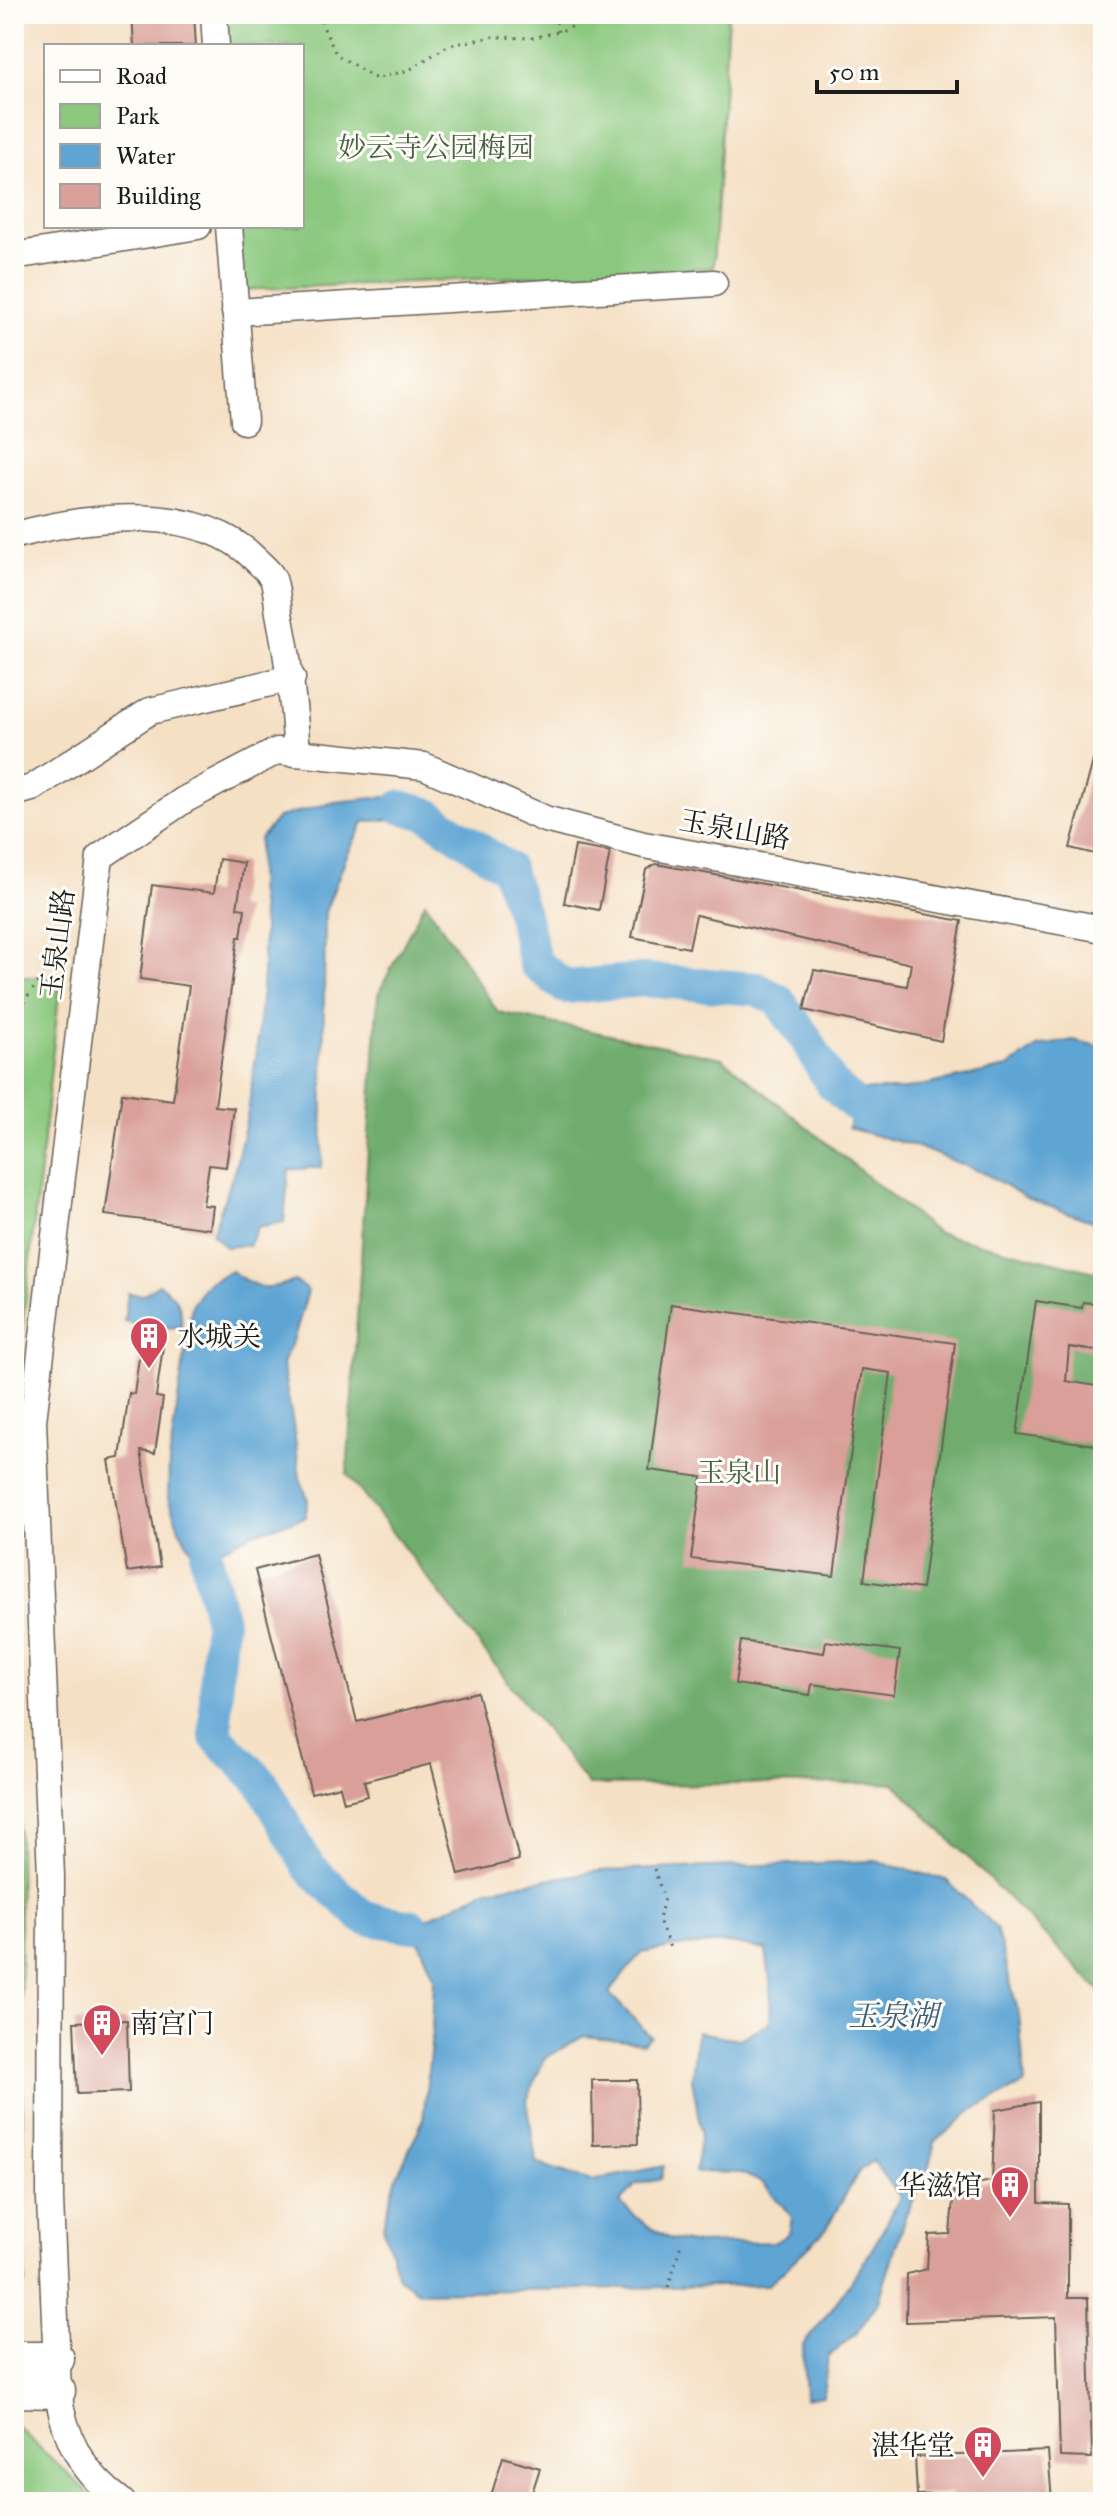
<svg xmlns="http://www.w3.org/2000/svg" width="1117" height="2516" viewBox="0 0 1117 2516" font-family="'IM FELL Great Primer','Noto Serif SC',serif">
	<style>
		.green { fill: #8ac87e; stroke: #53724d; stroke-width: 2 }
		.forest { fill: #6fac6d; stroke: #466444; stroke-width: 2 }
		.water { fill: #5ea5d4; stroke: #3d6078; stroke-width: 2; fill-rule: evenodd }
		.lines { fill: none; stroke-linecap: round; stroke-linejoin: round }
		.river { stroke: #5ea5d4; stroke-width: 34 }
		.building { fill: #d99f98 }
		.minor-casing { stroke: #686157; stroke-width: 29 }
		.major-casing { stroke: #686157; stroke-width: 37 }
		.path { stroke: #686157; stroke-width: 3; stroke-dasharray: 2 6; stroke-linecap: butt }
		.minor { stroke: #fff; stroke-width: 26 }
		.major { stroke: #fff; stroke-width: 34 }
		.labels { text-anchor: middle; stroke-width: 6; stroke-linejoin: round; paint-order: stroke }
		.park-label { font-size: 28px; fill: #486143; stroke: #fdfcf7 }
		.street-label { font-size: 28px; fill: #1c1c1c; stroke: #fdfcf7 }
		.poi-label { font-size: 28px; fill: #1c1c1c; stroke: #fdfcf7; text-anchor: start }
		.water-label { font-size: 30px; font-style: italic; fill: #3d6078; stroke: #fdfcf7 }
	</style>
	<rect width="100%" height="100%" fill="#fdfcf7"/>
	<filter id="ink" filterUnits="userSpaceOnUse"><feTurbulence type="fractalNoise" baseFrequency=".0125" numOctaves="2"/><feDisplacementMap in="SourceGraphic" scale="16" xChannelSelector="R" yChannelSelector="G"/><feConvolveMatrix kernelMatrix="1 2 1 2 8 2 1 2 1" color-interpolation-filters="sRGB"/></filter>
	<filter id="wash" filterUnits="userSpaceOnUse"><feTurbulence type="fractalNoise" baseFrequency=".006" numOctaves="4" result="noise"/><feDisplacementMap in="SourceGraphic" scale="32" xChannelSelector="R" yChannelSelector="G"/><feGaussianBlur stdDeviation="1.8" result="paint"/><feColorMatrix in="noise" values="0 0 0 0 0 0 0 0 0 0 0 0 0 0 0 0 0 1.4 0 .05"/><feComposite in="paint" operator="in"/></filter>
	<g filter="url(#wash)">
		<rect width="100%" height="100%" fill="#f5e0c4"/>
		<path class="green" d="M218,14H728L713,268L238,290L234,226H302V46H221Z
			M14,977H61L14,1406Z
			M14,1488L25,2284L14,2298Z
			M14,2424L98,2502H14Z"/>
		<path class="forest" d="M425,902L498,1012L722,1058L937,1233L1103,1274V1994L894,1783L588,1785L347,1474L378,994Z"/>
		<path class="water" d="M385,797L401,798L400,818L364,822L347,855L325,912L322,1167L289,1170L284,1222L258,1227L249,1245L225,1247L212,1233L235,1169L248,1112L257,1046L263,975V927L258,887L259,839L279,817L335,802Z
			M1073,1040L1103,1047V1225L1028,1199L984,1173L915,1146L848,1128L858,1090H901L1007,1068L1037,1047Z
			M231,1271C259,1290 264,1291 295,1281L308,1291L294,1338L282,1364L294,1429L300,1478L308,1500L305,1517L251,1534L206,1556L194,1554L180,1531L168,1498L169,1461L192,1305L207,1283Z
			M159,1284C176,1296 183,1305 181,1327L156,1328L124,1321L128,1293L142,1295Z
			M875,1861L946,1880L996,1928L1019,2015L1025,2084L974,2109L935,2142L926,2178L906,2214L879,2301L855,2335L828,2356L823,2396L805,2399L803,2345C841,2299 875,2250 900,2197L873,2160L860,2170L824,2232L768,2285L420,2292L398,2277L383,2226L397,2176L423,2120L432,2035L434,1976L412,1926L488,1889L598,1871ZM730,1943L766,1950L771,1988L770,2023L739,2039L697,2032L692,2079L701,2132L695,2172L741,2173L763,2183L792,2217L789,2234L775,2242L697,2244L670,2239L646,2225L620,2203L635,2185L661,2179L664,2166L591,2181L536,2163L527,2100L544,2059L584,2036L643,2043L651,2037L609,1993L641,1953L685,1946Z"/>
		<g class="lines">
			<path class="river" d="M400,807L427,814L507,868L523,914L535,963L565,987L644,980L757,989L778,1000L805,1037L831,1083L854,1104
				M206,1556L221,1621L216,1677V1737L262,1783L308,1866L364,1918L412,1926"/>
		</g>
		<g id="blocks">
			<path class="building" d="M132,14H194L196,46H134Z
				M1098,742L1103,743V856L1070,848Z
				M575,846L610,852L599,910L564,903Z
				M219,859L244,863L237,908L245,909L241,937H238L215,1106L234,1108L226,1167L209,1165L203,1205L213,1206L210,1229L105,1215L122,1093L173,1100L189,986L140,979L152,885L214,893Z
				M656,864L962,921L941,1041L804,1010L814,970L907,986L911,964L696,915L689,948L632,937L646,870Z
				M1036,1301L1082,1308L1083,1302L1101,1304L1099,1320L1103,1321V1352L1069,1347L1066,1381L1103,1387V1446L1017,1434Z
				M671,1304L955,1343L922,1589L864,1581L891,1373L862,1369L834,1576L691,1559L702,1477L649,1470Z
				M141,1343L163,1346L156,1397L163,1398L155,1453L141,1451L160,1567L127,1572L109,1460L120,1458L129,1393L134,1394Z
				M315,1554L357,1722L477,1692L519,1860L459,1875L431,1764L364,1781L368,1796L344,1802L340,1786L311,1793L255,1570Z
				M741,1641L824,1653L826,1641L900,1651L894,1695L812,1684L810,1695L735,1684Z
				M127,2020L129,2092L77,2094L74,2022Z
				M592,2080H637L638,2144L593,2145Z
				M1039,2102V2203L1068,2204V2298H1088L1092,2458L1060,2457L1056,2317L906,2322L907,2274L927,2269L929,2235L950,2234L954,2188L992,2181L995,2110Z
				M1048,2451L1052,2502H951V2494L917,2495L915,2457Z
				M503,2457L540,2468L529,2502H489Z"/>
		</g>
	</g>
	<g filter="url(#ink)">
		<use href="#blocks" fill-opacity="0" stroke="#686157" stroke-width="2"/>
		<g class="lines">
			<defs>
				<path id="minor" d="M214,14L216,46
					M229,226L244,421
					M14,256L198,226
					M235,312L714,283
					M20,534C89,516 199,502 255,559C260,564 268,570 272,577C277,586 277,602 279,613C289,662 294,703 297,753
					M14,793L32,788L150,711L292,678
					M122,2502C83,2474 64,2438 58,2391L50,2200L51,1876L33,1421L100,857L184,800L277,751L424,766L545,819L644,845L1103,929"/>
				<path id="major" d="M14,2359H57
					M14,2390L58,2391"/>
			</defs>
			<use href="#minor" class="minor-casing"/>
			<use href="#major" class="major-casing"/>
			<path class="path" d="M317,14L336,54L376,79L409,70L449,45L493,37L531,38L558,32L606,14
				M555,14L558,32
				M14,1016L54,960H65
				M654,1869L664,1898L659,1920L670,1948
				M668,2287L682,2241"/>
			<use href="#minor" class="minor"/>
			<use href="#major" class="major"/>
		</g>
	</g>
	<defs>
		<symbol id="building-pin" viewBox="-11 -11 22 30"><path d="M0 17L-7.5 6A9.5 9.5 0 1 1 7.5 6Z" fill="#d1495b" stroke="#fdfcf7"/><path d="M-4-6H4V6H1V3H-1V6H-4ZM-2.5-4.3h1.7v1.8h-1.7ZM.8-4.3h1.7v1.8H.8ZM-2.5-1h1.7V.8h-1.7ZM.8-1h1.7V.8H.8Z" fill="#fff"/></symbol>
	</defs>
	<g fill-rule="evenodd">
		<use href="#building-pin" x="127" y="1314" width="44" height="60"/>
		<use href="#building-pin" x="80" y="2001" width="44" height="60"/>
		<use href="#building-pin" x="988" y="2163" width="44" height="60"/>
		<use href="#building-pin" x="961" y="2423" width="44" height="60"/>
	</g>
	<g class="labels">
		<g class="park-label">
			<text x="436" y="157">妙云寺公园梅园</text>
			<text x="739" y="1482">玉泉山</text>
		</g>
		<g class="street-label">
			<text transform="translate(735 829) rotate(10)" y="10">玉泉山路</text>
			<text transform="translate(57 944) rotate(-83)" y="10">玉泉山路</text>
		</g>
		<g class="poi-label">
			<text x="177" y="1346">水城关</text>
			<text x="130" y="2033">南宫门</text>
			<text x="982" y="2195" text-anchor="end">华滋馆</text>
			<text x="955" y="2455" text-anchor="end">湛华堂</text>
		</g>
		<g class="water-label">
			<text x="893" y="2026">玉泉湖</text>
		</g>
	</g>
	<rect width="1117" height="2516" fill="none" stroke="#fdfcf7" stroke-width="48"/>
	<rect x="44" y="44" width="260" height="184" fill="#fdfcf7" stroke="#a3a29f" stroke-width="2"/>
	<rect x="60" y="70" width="40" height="12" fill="#ffffff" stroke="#a3a29f" stroke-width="2"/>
	<text x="116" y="84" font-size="24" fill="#1c1c1c">Road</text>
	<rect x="60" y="104" width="40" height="24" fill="#8ac87e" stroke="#a3a29f" stroke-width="2"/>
	<text x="116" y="124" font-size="24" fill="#1c1c1c">Park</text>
	<rect x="60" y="144" width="40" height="24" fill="#5ea5d4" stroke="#a3a29f" stroke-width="2"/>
	<text x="116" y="164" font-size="24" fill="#1c1c1c">Water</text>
	<rect x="60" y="184" width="40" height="24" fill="#d99f98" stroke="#a3a29f" stroke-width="2"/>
	<text x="116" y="204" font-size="24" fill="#1c1c1c">Building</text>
	<path d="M817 80v12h140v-12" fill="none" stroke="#1c1c1c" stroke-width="4"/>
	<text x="829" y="80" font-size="24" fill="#1c1c1c" stroke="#fdfcf7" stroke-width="6" paint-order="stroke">50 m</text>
</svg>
